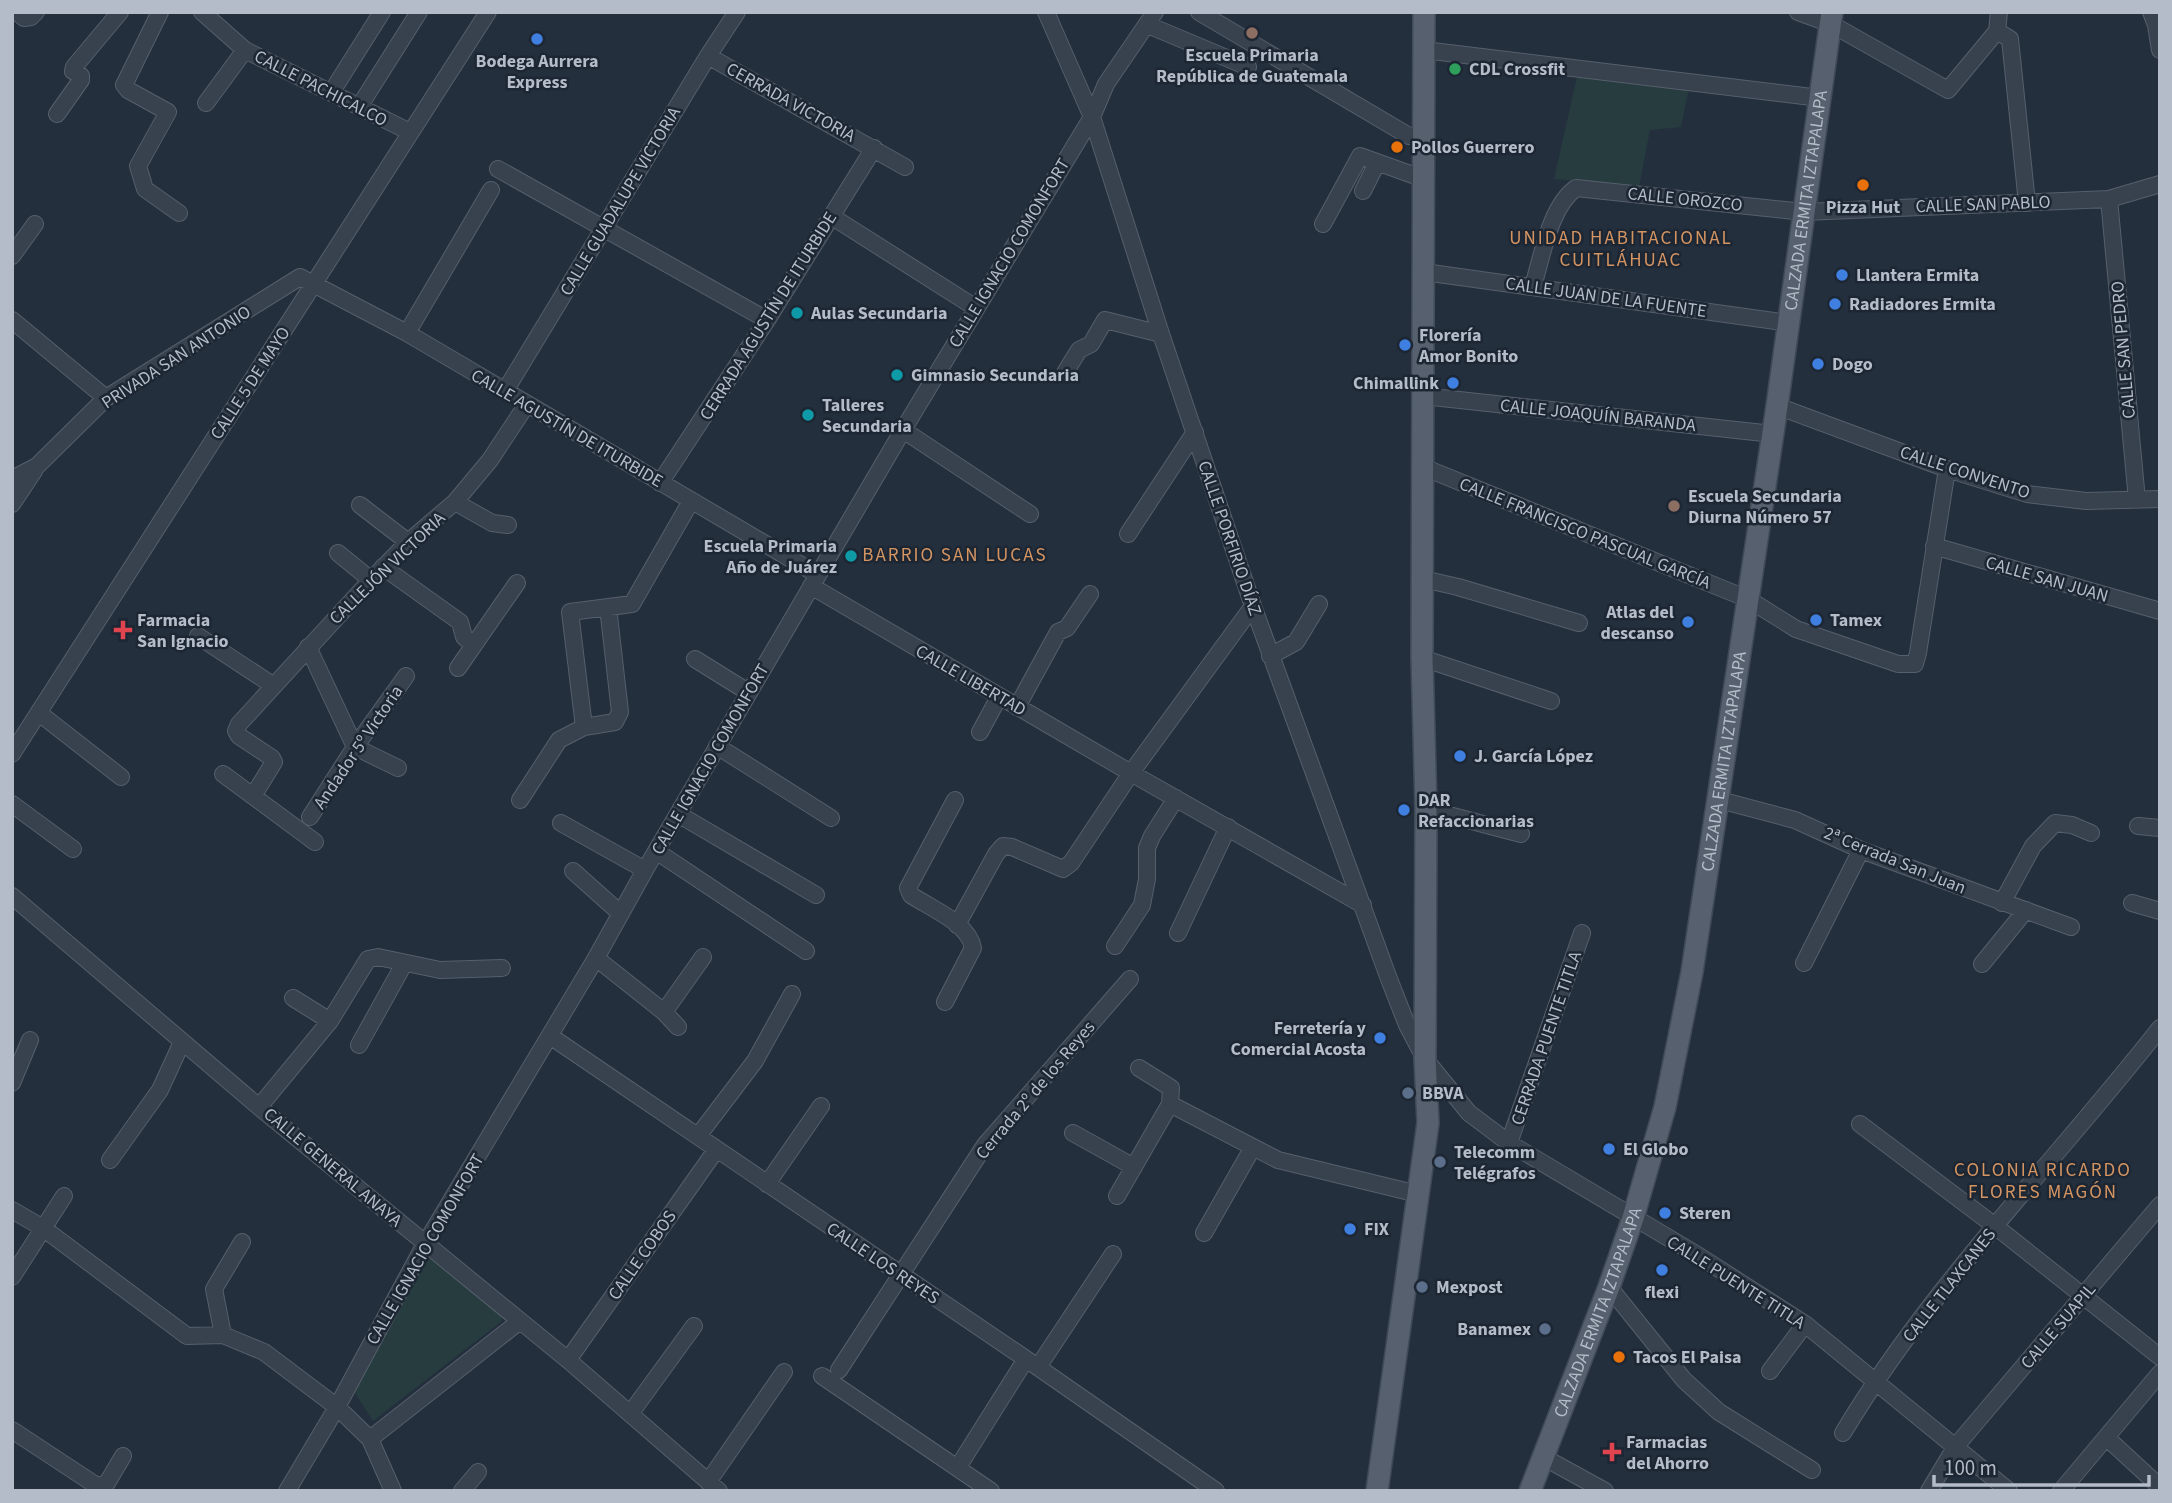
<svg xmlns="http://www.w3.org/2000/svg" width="2172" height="1503" viewBox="0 0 2172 1503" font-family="'Source Sans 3',sans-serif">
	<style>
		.green { fill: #263c3f }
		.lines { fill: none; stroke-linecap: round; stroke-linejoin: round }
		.minor-casing { stroke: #565f6c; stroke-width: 18 }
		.major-casing { stroke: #414a57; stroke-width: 24 }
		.minor { stroke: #38414e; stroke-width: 16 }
		.major { stroke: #56606e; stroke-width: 21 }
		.education-dot { fill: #8d6e63; stroke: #1d2633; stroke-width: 2.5 }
		.shop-dot { fill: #3f7fe0; stroke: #1d2633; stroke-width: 2.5 }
		.leisure-dot { fill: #2e9e5b; stroke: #1d2633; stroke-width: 2.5 }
		.food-dot { fill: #e8710a; stroke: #1d2633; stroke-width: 2.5 }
		.culture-dot { fill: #0f9aa8; stroke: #1d2633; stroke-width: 2.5 }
		.health-dot { fill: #e0444e; stroke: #1d2633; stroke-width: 2.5 }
		.service-dot { fill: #5c6f8a; stroke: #1d2633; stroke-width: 2.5 }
		.labels { text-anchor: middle; stroke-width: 5; stroke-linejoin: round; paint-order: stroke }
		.poi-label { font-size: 18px; font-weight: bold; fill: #b4bcc9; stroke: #1d2633; text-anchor: start }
		.street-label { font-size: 18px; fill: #b4bcc9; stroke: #1d2633 }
		.neighbourhood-label { font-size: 19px; letter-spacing: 2px; fill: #d59563; stroke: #1d2633 }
	</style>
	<rect width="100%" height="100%" fill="#242f3e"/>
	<path class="green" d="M1578,72L1690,83L1681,127L1650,130L1639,187L1554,179Z
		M430,1251L501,1310L502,1321L373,1421L352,1388Z"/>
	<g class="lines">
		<defs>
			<path id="minor" d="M17,12L24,18L31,17L36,12
				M160,12L124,85L128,90L168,112L138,166L145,189L179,213
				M202,12L245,50L410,132
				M1046,12L1092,117L1161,334L1253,606L1389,979L1407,1025L1425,1059L1469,1113L1509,1143L1699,1256L1805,1324L2009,1491
				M1199,12L1409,136
				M1798,12L1831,24L1948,90L1997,31L1999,12
				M2151,12L2156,25L2160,50
				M1155,28L1248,67
				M1997,31L2010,39L2027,203
				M1424,50L1820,98
				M708,56L905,167
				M331,93L382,12
				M206,103L245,50
				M359,107L419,12
				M57,114L81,80V76L73,71L74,67L120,12
				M498,169L767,320
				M1363,191L1377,163
				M2109,199L2137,500
				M831,216L976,308
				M1323,224L1360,156L1424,179
				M12,256L35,224
				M1424,272L1789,323
				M1533,286C1542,257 1550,206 1576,188L1804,212L2109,199L2160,184
				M12,320L106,398
				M407,333L491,190
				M1066,371L1079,350L1091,344L1105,320L1161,334
				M505,391L708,56L737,12
				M1423,396L1773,434
				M1777,406L1947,469L2027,494L2086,501L2160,499
				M903,430L1030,514
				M1423,467L1748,599L1796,629L1898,664H1915L1918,653L1947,469
				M12,479L37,466L106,398L300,277L407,333L818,575
				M660,483L767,320L874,148
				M455,502L492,523L508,525
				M12,504L34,471
				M360,505L408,542
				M1128,534L1195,432
				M1934,546L2160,611
				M338,553L371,580
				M383,567L460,622L464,637L474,645
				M1423,579L1458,587L1579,623
				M811,586L1131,773L1363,905
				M198,636L274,686
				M308,647L355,747L398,768
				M1270,656L1296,642L1319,604
				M1422,658L1551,701
				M695,659L748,692
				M458,668L517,583
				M1017,707L1058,632L1067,628L1090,594
				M39,713L121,777
				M584,727L615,722L620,712L608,607
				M980,732L999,697
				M717,746L831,818
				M12,754L488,12
				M223,774L315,842
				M253,796L274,762L272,758L239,736L236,731L239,724L371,580L408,542L455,502L490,460L527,404
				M1716,799L1795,820L1861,850L2071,927
				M520,800L559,740L584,727L570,612L632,604L691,501
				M12,804L73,849
				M1426,809L1521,834
				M678,814L816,895
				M310,817L355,747L406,676
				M561,823L645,870
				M2138,826L2160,828
				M656,851L806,951
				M573,871L620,913
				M12,896L259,1107L568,1360L719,1491
				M2002,903L2033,846L2055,823L2072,825L2091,833
				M2132,903L2160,911
				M957,925L996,854L1003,846L1012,847L1063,869L1071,863L1131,773L1253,606
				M1178,933L1228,827
				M1115,946L1142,905L1147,879V848L1152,836L1176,798
				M596,958L664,1012L678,1027
				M1804,963L1861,850
				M1982,964L2026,910
				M293,998L330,1021
				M945,1002L973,948C969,923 930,908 911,895L908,888L955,800
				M664,1012L703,957
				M550,1036L1026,1359L1216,1491
				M359,1045L404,964
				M1139,1068L1171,1088L1170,1104
				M12,1083L30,1040
				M259,1107L330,1021L368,959L378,957L440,970L502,968
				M1860,1124L1995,1226L2160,1357
				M1073,1133L1134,1167
				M698,1136L755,1061L792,994
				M1509,1143L1582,933
				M110,1160L160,1090L182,1042
				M767,1184L821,1106
				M1117,1196L1170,1104L1278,1160L1418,1194
				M12,1210L43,1228L187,1336L223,1335L264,1352L337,1407L370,1439L393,1491
				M1204,1233L1253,1147
				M12,1277L64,1196
				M1609,1287L1684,1380L1719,1412L1812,1470
				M223,1335L214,1289L242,1242
				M568,1360L716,1150
				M1038,1367L1113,1254
				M839,1370L985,1145L1130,979
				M1770,1371L1805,1324
				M822,1376L991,1491
				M630,1414L694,1326
				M12,1430L94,1484L101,1486L107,1483L123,1456
				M1843,1433C1931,1286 2054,1163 2160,1028
				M2107,1438L2160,1487
				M370,1439L520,1321
				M1543,1457L1605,1491
				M958,1467L1026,1359
				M708,1482L784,1372
				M287,1491L337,1407L425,1244L596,958L645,870L903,430L1092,117L1106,84L1155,12
				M462,1491L478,1472
				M1929,1491L1956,1446L2160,1205
				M2061,1491L2160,1373"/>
			<g id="major">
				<path d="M1377,1491L1428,1123L1425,1059L1426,809L1422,658L1424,12"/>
				<path id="s1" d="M1530,1491L1609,1287L1633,1218L1665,1107L1692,972L1777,406L1832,12"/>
			</g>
		</defs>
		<use href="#minor" class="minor-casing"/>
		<use href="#major" class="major-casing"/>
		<use href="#minor" class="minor"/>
		<use href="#major" class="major"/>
	</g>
	<g class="education-dot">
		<circle cx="1252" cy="33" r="7"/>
		<circle cx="1674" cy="506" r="7"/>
	</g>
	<g class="shop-dot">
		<circle cx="537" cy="39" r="7"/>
		<circle cx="1842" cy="275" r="7"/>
		<circle cx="1835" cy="304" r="7"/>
		<circle cx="1405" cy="345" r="7"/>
		<circle cx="1818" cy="364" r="7"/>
		<circle cx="1453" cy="383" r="7"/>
		<circle cx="1816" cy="620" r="7"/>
		<circle cx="1688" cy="622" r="7"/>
		<circle cx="1460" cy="756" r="7"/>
		<circle cx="1404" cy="810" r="7"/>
		<circle cx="1380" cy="1038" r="7"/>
		<circle cx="1609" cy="1149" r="7"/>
		<circle cx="1665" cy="1213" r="7"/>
		<circle cx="1350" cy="1229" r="7"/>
		<circle cx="1662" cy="1270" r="7"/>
	</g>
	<circle class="leisure-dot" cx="1455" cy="69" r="7"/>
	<g class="food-dot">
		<circle cx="1397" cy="147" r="7"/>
		<circle cx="1863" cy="185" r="7"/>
		<circle cx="1619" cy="1357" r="7"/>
	</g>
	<g class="culture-dot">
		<circle cx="797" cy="313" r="7"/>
		<circle cx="897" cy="375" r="7"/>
		<circle cx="808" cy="415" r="7"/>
		<circle cx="851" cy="556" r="7"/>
	</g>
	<g class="health-dot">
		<path d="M119.5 619.5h7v7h7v7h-7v7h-7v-7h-7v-7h7z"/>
		<path d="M1608.5 1441.5h7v7h7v7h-7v7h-7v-7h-7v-7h7z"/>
	</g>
	<g class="service-dot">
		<circle cx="1408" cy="1093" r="7"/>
		<circle cx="1440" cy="1162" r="7"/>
		<circle cx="1422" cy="1287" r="7"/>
		<circle cx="1545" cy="1329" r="7"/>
	</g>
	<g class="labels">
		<g class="poi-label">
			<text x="1252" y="61" text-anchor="middle">Escuela Primaria<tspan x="1252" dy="21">República de Guatemala</tspan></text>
			<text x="537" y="67" text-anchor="middle">Bodega Aurrera<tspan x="537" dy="21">Express</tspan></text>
			<text x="1469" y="75">CDL Crossfit</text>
			<text x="1411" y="153">Pollos Guerrero</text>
			<text x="1863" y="213" text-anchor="middle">Pizza Hut</text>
			<text x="1856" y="281">Llantera Ermita</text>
			<text x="1849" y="310">Radiadores Ermita</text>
			<text x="811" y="319">Aulas Secundaria</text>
			<text x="1419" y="341">Florería<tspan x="1419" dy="21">Amor Bonito</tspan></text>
			<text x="1832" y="370">Dogo</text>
			<text x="911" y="381">Gimnasio Secundaria</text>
			<text x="1439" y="389" text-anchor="end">Chimallink</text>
			<text x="822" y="411">Talleres<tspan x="822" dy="21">Secundaria</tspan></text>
			<text x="1688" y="502">Escuela Secundaria<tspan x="1688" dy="21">Diurna Número 57</tspan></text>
			<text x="837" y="552" text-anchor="end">Escuela Primaria<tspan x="837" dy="21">Año de Juárez</tspan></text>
			<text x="1674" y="618" text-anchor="end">Atlas del<tspan x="1674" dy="21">descanso</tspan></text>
			<text x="137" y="626">Farmacia<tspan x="137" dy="21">San Ignacio</tspan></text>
			<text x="1830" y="626">Tamex</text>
			<text x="1474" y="762">J. García López</text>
			<text x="1418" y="806">DAR<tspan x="1418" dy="21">Refaccionarias</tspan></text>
			<text x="1366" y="1034" text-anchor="end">Ferretería y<tspan x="1366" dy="21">Comercial Acosta</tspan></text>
			<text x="1422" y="1099">BBVA</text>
			<text x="1623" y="1155">El Globo</text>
			<text x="1454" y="1158">Telecomm<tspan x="1454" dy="21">Telégrafos</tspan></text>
			<text x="1679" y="1219">Steren</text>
			<text x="1364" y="1235">FIX</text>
			<text x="1436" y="1293">Mexpost</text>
			<text x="1662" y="1298" text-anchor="middle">flexi</text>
			<text x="1531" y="1335" text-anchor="end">Banamex</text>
			<text x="1633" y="1363">Tacos El Paisa</text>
			<text x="1626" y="1448">Farmacias<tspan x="1626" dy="21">del Ahorro</tspan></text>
		</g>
		<g class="street-label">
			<text transform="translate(321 88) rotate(27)" y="6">CALLE PACHICALCO</text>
			<text transform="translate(791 102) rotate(29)" y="6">CERRADA VICTORIA</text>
			<text transform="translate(1685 199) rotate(6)" y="6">CALLE OROZCO</text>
			<text transform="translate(620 201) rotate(-59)" y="6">CALLE GUADALUPE VICTORIA</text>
			<text dy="6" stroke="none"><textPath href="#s1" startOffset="1325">CALZADA ERMITA IZTAPALAPA</textPath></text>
			<text transform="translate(1983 204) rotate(-2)" y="6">CALLE SAN PABLO</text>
			<text transform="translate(1009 253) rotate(-59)" y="6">CALLE IGNACIO COMONFORT</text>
			<text transform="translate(1606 297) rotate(8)" y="6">CALLE JUAN DE LA FUENTE</text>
			<text transform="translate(768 316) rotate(-58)" y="6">CERRADA AGUSTÍN DE ITURBIDE</text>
			<text transform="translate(2123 350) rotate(-95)" y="6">CALLE SAN PEDRO</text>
			<text transform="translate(176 357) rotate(-33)" y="6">PRIVADA SAN ANTONIO</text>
			<text transform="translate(250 383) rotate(-57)" y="6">CALLE 5 DE MAYO</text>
			<text transform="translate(1598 415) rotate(6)" y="6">CALLE JOAQUÍN BARANDA</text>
			<text transform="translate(567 428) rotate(30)" y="6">CALLE AGUSTÍN DE ITURBIDE</text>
			<text transform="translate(1965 472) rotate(18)" y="6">CALLE CONVENTO</text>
			<text transform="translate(1585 533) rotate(22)" y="6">CALLE FRANCISCO PASCUAL GARCÍA</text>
			<text transform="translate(1230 538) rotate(71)" y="6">CALLE PORFIRIO DÍAZ</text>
			<text transform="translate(387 568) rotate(-44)" y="6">CALLEJÓN VICTORIA</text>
			<text transform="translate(2047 579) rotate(16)" y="6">CALLE SAN JUAN</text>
			<text transform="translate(971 680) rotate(30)" y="6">CALLE LIBERTAD</text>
			<text transform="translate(358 747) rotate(-56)" y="6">Andador 5º Victoria</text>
			<text transform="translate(710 759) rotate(-60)" y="6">CALLE IGNACIO COMONFORT</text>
			<text dy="6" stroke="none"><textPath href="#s1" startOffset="758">CALZADA ERMITA IZTAPALAPA</textPath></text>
			<text transform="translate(1895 860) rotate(22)" y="6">2ª Cerrada San Juan</text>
			<text transform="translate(1546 1038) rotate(-71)" y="6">CERRADA PUENTE TITLA</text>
			<text transform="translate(1035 1090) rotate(-50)" y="6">Cerrada 2º de los Reyes</text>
			<text transform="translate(333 1167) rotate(40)" y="6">CALLE GENERAL ANAYA</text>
			<text transform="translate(425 1249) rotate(-60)" y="6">CALLE IGNACIO COMONFORT</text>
			<text transform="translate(642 1255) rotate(-55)" y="6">CALLE COBOS</text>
			<text transform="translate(883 1263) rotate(34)" y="6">CALLE LOS REYES</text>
			<text transform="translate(1736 1282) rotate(32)" y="6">CALLE PUENTE TITLA</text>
			<text transform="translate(1949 1285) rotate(-52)" y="6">CALLE TLAXCANES</text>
			<text dy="6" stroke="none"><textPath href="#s1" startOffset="191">CALZADA ERMITA IZTAPALAPA</textPath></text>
			<text transform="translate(2058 1326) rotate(-50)" y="6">CALLE SUAPIL</text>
		</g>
		<g class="neighbourhood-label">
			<text x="1621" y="244">UNIDAD HABITACIONAL<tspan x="1621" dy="22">CUITLÁHUAC</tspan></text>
			<text x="955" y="561">BARRIO SAN LUCAS</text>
			<text x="2043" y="1176">COLONIA RICARDO<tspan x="2043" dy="22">FLORES MAGÓN</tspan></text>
		</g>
	</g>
	<rect width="2172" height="1503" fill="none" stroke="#b4bcc9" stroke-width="28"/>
	<path d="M1934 1475v10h215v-10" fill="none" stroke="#b4bcc9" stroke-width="3.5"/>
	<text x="1944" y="1475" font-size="21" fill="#b4bcc9" stroke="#1d2633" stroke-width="5" paint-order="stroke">100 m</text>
</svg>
